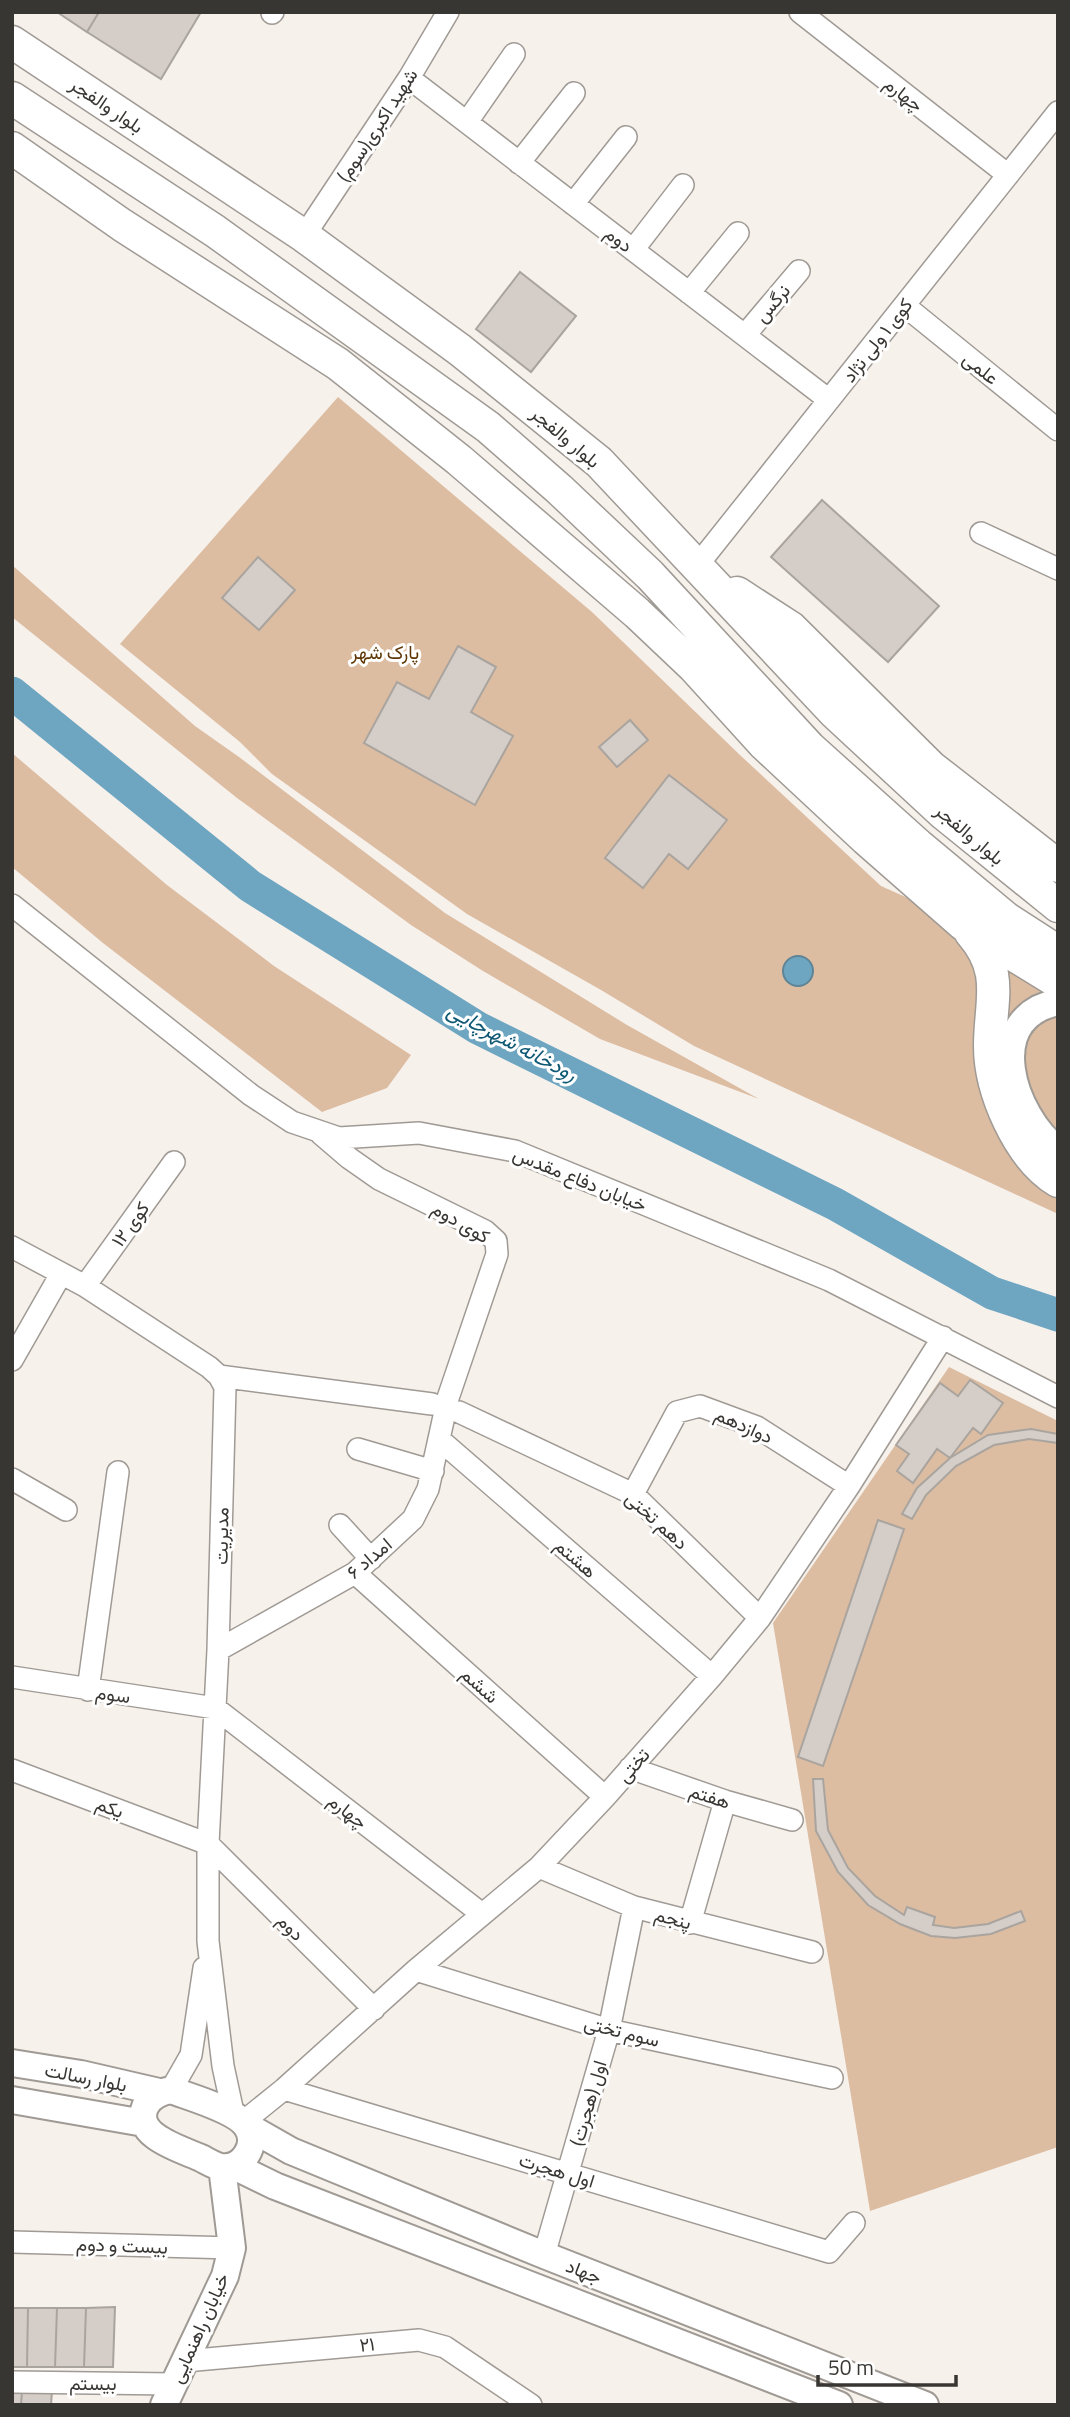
<svg xmlns="http://www.w3.org/2000/svg" width="1070" height="2417" viewBox="0 0 1070 2417" font-family="'Titillium Web',Vazirmatn,sans-serif">
	<style>
		.green { fill: #dcbda2 }
		.water { fill: #6ea6c1; stroke: #5e8496; stroke-width: 2 }
		.lines { fill: none; stroke-linecap: round; stroke-linejoin: round }
		.river { stroke: #6ea6c1; stroke-width: 33 }
		.building { fill: #d4cdc8; stroke: #aaa49f; stroke-width: 2 }
		.minor-casing { stroke: #a09a95; stroke-width: 24 }
		.major-casing { stroke: #a09a95; stroke-width: 30 }
		.highway-casing { stroke: #a09a95; stroke-width: 35 }
		.minor { stroke: #fff; stroke-width: 21 }
		.major { stroke: #fff; stroke-width: 26 }
		.highway { stroke: #fff; stroke-width: 32 }
		.labels { text-anchor: middle; stroke-width: 6; stroke-linejoin: round; paint-order: stroke }
		.street-label { font-size: 19px; fill: #383633; stroke: #fff }
		.park-label { font-size: 19px; fill: #5f3707; stroke: #fff }
		.water-label { font-size: 21px; font-style: italic; fill: #0e5874; stroke: #fff }
	</style>
	<rect width="100%" height="100%" fill="#f7f1ec"/>
	<path class="green" d="M338,397L592,612L741,756L881,886L919,903L970,951L978,969L992,1121L1028,1179L1058,1200V1214L694,1046L601,990L467,914L272,774L240,742L120,644Z
		M12,565L195,726L239,757L445,913L627,1025L759,1099L600,1039L483,971L411,925L237,798L12,617Z
		M12,753L167,885L274,966L411,1055L387,1088L322,1112L103,943L12,867Z
		M993,951L1044,989L1027,1001L1001,1038Z
		M1058,1009V1139L1047,1129L1020,1063L1027,1032Z
		M949,1367L1058,1421V2147L870,2211L773,1623Z"/>
	<path class="water" d="M783 971a15 15 0 1 1 30 0a15 15 0 1 1-30 0Z"/>
	<g class="lines">
		<path class="river" d="M12,693L250,886L478,1028L835,1204L992,1293L1058,1315"/>
	</g>
	<path class="building" d="M57,12H99L87,32Z
		M99,12H201L161,79L87,32Z
		M520,272L576,316L531,372L476,329Z
		M822,500L939,606L888,662L771,557Z
		M258,557L295,590L259,630L222,598Z
		M458,646L496,667L471,712L513,736L475,805L364,743L397,682L429,699Z
		M630,720L648,740L617,767L599,747Z
		M669,775L727,820L688,869L669,854L643,888L605,858Z
		M970,1380L1003,1403L981,1434L973,1428L950,1458L937,1449L913,1483L897,1471L909,1454L896,1445L940,1383L958,1396Z
		M1031,1429L1058,1434V1443L1029,1439L994,1445L956,1466L926,1495L912,1519L902,1514L917,1488L950,1458L988,1435Z
		M878,1520L904,1529L823,1766L798,1757Z
		M813,1779H823L828,1830L848,1868L875,1896L904,1915L907,1907L935,1917L933,1925L954,1928L988,1924L1021,1911L1025,1921L991,1934L955,1938L931,1936L900,1924L868,1905L838,1872L816,1831Z
		M115,2307L113,2367H84L86,2308Z
		M12,2308H28L27,2367H12Z
		M28,2308H57L55,2367H27Z
		M57,2308H86L84,2367H55Z
		M52,2391L51,2405H21L22,2392Z
		M12,2392H22L21,2405H12Z"/>
	<g class="lines">
		<defs>
			<path id="minor" d="M800,12L1008,175
				M272,13L273,12
				M409,78L829,400
				M467,122L514,54
				M519,163L574,93
				M573,204L626,137
				M304,236L409,78L448,12
				M633,250L683,185
				M689,293L738,233
				M905,306L1058,430
				M745,335L799,271
				M981,533L1058,569
				M696,567L1058,112
				M12,905L251,1095L292,1122L339,1138L419,1133L515,1151L829,1280L1058,1397
				M12,1247L85,1286L209,1367L219,1376L225,1387L218,1650L208,1844V1941L223,2066L234,2117
				M85,1286L174,1162
				M12,1360L61,1274
				M219,1376L432,1404
				M459,1412L633,1494L760,1618
				M440,1440L712,1676
				M358,1449L433,1471
				M12,1479L66,1510
				M633,1494L677,1412L700,1406L757,1427L849,1486
				M340,1525L371,1559
				M355,1573L605,1797
				M218,1650L355,1573L413,1519L428,1489L448,1398L497,1254L496,1241L485,1231L379,1179L349,1158L321,1134
				M12,1677L215,1708L482,1914
				M88,1690L118,1472
				M630,1768L725,1801L792,1820
				M12,1770L208,1844L374,2009
				M539,1867L634,1907L812,1952
				M690,1923L725,1801
				M416,1970L609,2030L832,2078
				M284,2089L829,2252L854,2223
				M171,2090L191,2055L204,1968
				M243,2122L284,2089L416,1970L539,1867L605,1797L712,1676L760,1618L849,1486L943,1337
				M12,2242L232,2248
				M544,2255L609,2030L634,1907
				M185,2361L419,2340L445,2347L531,2405
				M12,2382L174,2384"/>
			<path id="major" d="M1058,1002C980,1018 1013,1116 1058,1150
				M12,2063L81,2074L159,2092
				M171,2090C189,2097 237,2110 247,2127C259,2145 242,2170 221,2167C215,2166 207,2161 201,2158C181,2149 133,2136 145,2107C150,2096 160,2092 171,2090Z
				M12,2100L144,2123
				M247,2126L291,2151L544,2255L925,2405
				M234,2166L275,2186L839,2405
				M164,2405L225,2276L232,2248L222,2167"/>
			<path id="highway" d="M12,42L304,236L460,350L599,462L835,713L943,813L1058,906
				M12,98L215,231L488,427L559,489L650,575L810,748L918,845L1007,919L1058,952
				M12,148L122,225L338,364L459,460L637,613L694,667L764,744L866,839L963,924L1058,982
				M737,593L791,628L931,767L1058,866
				M971,933C1005,972 990,1001 990,1046C990,1090 1018,1157 1058,1181"/>
		</defs>
		<use href="#minor" class="minor-casing"/>
		<use href="#major" class="major-casing"/>
		<use href="#highway" class="highway-casing"/>
		<use href="#minor" class="minor"/>
		<use href="#major" class="major"/>
		<use href="#highway" class="highway"/>
	</g>
	<g class="labels">
		<g class="street-label">
			<text transform="translate(904 94) rotate(38)" y="7">چهارم</text>
			<text transform="translate(107 105) rotate(34)" y="7">بلوار والفجر</text>
			<text transform="translate(377 125) rotate(-57)" y="7">شهید اکبری(سوم)</text>
			<text transform="translate(619 239) rotate(38)" y="7">دوم</text>
			<text transform="translate(772 303) rotate(-50)" y="7">نرگس</text>
			<text transform="translate(877 340) rotate(-52)" y="7">کوی ۱ ولی نژاد</text>
			<text transform="translate(981 368) rotate(39)" y="7">علمی</text>
			<text transform="translate(566 437) rotate(40)" y="7">بلوار والفجر</text>
			<text transform="translate(970 834) rotate(40)" y="7">بلوار والفجر</text>
			<text transform="translate(580 1179) rotate(22)" y="7">خیابان دفاع مقدس</text>
			<text transform="translate(461 1222) rotate(30)" y="7">کوی دوم</text>
			<text transform="translate(130 1224) rotate(-54)" y="7">کوی ۱۲</text>
			<text transform="translate(744 1425) rotate(24)" y="7">دوازدهم</text>
			<text transform="translate(657 1520) rotate(42)" y="7">دهم تختی</text>
			<text transform="translate(221 1536) rotate(-89)" y="7">مدیریت</text>
			<text transform="translate(369 1558) rotate(-40)" y="7">امداد ۶</text>
			<text transform="translate(576 1558) rotate(41)" y="7">هشتم</text>
			<text transform="translate(480 1685) rotate(42)" y="7">ششم</text>
			<text transform="translate(113 1694) rotate(8)" y="7">سوم</text>
			<text transform="translate(633 1765) rotate(-49)" y="7">تختی</text>
			<text transform="translate(710 1796) rotate(18)" y="7">هفتم</text>
			<text transform="translate(110 1807) rotate(21)" y="7">یکم</text>
			<text transform="translate(348 1811) rotate(38)" y="7">چهارم</text>
			<text transform="translate(673 1918) rotate(15)" y="7">پنجم</text>
			<text transform="translate(291 1927) rotate(45)" y="7">دوم</text>
			<text transform="translate(622 2031) rotate(14)" y="7">سوم تختی</text>
			<text transform="translate(86 2077) rotate(11)" y="7">بلوار رسالت</text>
			<text transform="translate(588 2103) rotate(-74)" y="7">اول (هجرت)</text>
			<text transform="translate(557 2170) rotate(17)" y="7">اول هجرت</text>
			<text transform="translate(122 2245) rotate(2)" y="7">بیست و دوم</text>
			<text transform="translate(584 2271) rotate(21)" y="7">جهاد</text>
			<text transform="translate(199 2328) rotate(-66)" y="7">خیابان راهنمایی</text>
			<text transform="translate(367 2344) rotate(-5)" y="7">۲۱</text>
			<text x="93" y="2390">بیستم</text>
		</g>
		<g class="park-label">
			<text x="385" y="659">پارک شهر</text>
		</g>
		<g class="water-label">
			<text transform="translate(512 1042) rotate(28)" y="7">رودخانه شهرچایی</text>
		</g>
	</g>
	<rect width="1070" height="2417" fill="none" stroke="#383633" stroke-width="28"/>
	<path d="M818 2375v10h138v-10" fill="none" stroke="#383633" stroke-width="3.5"/>
	<text x="828" y="2375" font-size="21" fill="#383633" stroke="#ffffff" stroke-width="5" paint-order="stroke">50 m</text>
</svg>
